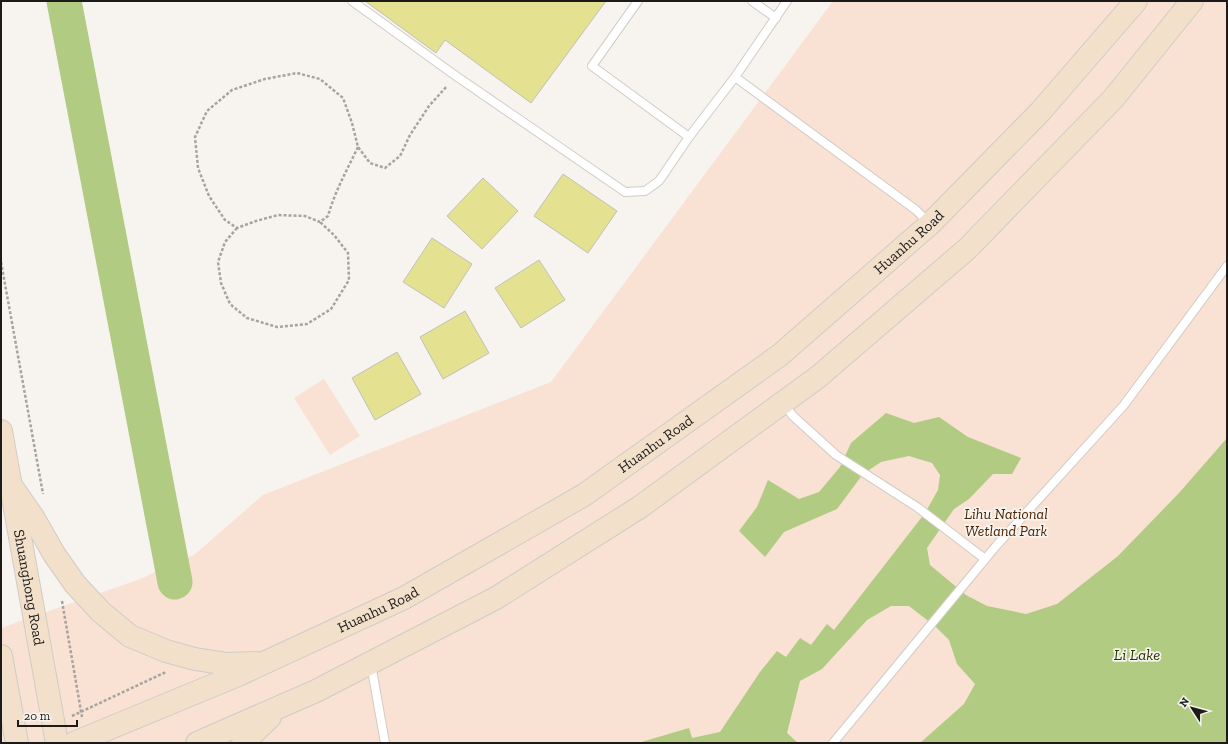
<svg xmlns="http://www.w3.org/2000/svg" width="1228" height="744" viewBox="0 0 1228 744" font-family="'Zilla Slab',serif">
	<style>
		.green { fill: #f9e1d4 }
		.water { fill: #b1cb82 }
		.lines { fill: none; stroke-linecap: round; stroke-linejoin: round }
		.river { stroke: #b1cb82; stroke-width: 35 }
		.building { fill: #e4e191; stroke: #c0c0ba }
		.lane-casing { stroke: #cfccc6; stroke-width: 10 }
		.secondary-casing { stroke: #cfccc6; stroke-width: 24 }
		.path { stroke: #a6a4a0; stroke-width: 2.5; stroke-dasharray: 3 2; stroke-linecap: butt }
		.lane { stroke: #fff; stroke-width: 8 }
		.secondary { stroke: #f2e0cb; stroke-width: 22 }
		.labels { text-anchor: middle; stroke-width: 3.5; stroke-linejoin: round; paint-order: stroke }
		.street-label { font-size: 15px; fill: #1c1b19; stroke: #f7f4ef }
		.park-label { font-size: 15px; font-style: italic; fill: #4e2202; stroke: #f7f4ef }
		.water-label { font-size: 16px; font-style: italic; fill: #293801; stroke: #f7f4ef }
	</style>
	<rect width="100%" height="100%" fill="#f7f4ef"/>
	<path class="green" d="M833,1H1227V743H1V628L140,579L194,555L263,495L551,382Z
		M324,379L360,436L330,455L294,398Z"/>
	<path class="water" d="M886,413L914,423L939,417L968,437L1021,458L1012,474H993L969,499L954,509L927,548L930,565L966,595L987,606L1026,614L1057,604L1118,556L1179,493L1227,438V743H920L964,704L975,684L957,664L949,640L936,627L909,606H891L867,620L822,669L800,681L787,733L798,743H638L689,728L692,738L720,732L760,672L777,651L786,657L800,638L811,645L827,624L834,630L925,513L938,490L940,475L932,463L909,456L881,462L863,474L837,509L784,532L765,557L739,531L757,507L768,480L799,499L819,492L840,467L851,443Z"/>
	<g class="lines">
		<path class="river" d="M64,1L175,582"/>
	</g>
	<path class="building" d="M365,1H606L531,103L445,40L436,53Z
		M563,174L617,211L588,253L534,216Z
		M483,178L518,211L482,249L447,216Z
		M432,238L472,264L444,308L403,282Z
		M539,260L565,300L521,328L495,288Z
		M465,311L489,353L443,379L420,337Z
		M397,352L421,394L375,420L352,378Z"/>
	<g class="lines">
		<defs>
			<path id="lane" d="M352,1L456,76L625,192L645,191L659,181L689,137L735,77L787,1
				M638,1L592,66L689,137
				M752,1L776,18
				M735,77L916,210L929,223
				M784,404L793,416L836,455L917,507L985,559
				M371,664L385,743
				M833,743L996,546L1124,405L1227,266"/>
			<g id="secondary">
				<path id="s1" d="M1,431L57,743"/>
				<path d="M10,484L33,517L54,554L75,584L101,612L130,636L166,651L195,659L227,664L256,663"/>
				<path d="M1,656L17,743"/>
				<path id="s2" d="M74,743L238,675L404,598L584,495L780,355L930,224L1040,112L1136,1"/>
				<path d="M197,743L316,691L496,598L640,507L818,377L967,249L1113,99L1192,1"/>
				<path d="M243,743L270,717"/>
			</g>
		</defs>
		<use href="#lane" class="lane-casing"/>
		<use href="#secondary" class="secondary-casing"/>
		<path class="path" d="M358,147C347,170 335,191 328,216L320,222L305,216L278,215L256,221L237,228L225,220L209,196L198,168L195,137L207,111L232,90L265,79L297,73L320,79L343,98L352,123L358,147L370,163L385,168L400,156L410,135L429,106L447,86
			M237,228L225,242L218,262L221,283L230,304L247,318L277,327L307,324L331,309L349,280L348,253L334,235L320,222
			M1,262L43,494
			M62,601L82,717
			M72,716L166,672"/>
		<use href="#lane" class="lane"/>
		<use href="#secondary" class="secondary"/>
	</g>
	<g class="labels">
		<g class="street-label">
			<text dy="5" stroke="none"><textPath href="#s2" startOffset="980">Huanhu Road</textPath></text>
			<text dy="5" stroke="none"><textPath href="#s2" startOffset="656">Huanhu Road</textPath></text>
			<text dy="5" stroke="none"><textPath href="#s1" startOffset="159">Shuanghong Road</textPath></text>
			<text dy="5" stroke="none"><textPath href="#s2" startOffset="332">Huanhu Road</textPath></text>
		</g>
		<g class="park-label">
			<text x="1006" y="519">Lihu National<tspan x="1006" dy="17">Wetland Park</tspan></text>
		</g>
		<g class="water-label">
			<text x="1137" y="660">Li Lake</text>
		</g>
	</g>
	<rect width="1228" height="744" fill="none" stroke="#1c1b19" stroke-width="4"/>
	<g transform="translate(1192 708) rotate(306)" stroke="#f7f4ef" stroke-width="3" paint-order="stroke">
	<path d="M0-3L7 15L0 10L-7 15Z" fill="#1c1b19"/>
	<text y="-6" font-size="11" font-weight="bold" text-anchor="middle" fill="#1c1b19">N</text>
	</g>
	<path d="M18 720v6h59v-6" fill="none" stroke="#1c1b19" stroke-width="2"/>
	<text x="24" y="720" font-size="12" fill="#1c1b19" stroke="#f7f4ef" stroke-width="3" paint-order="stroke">20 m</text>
</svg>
